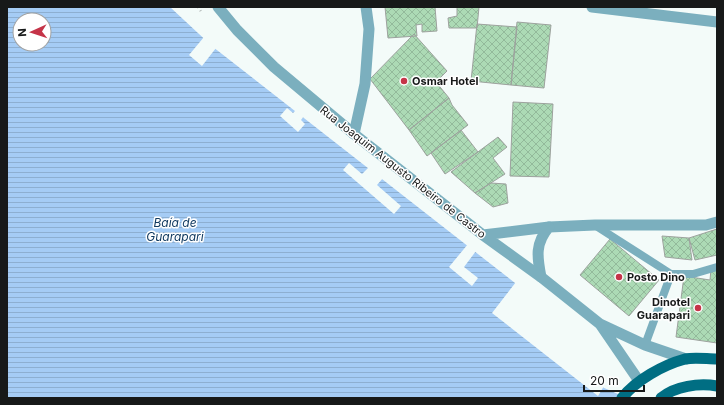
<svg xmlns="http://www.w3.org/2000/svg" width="724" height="405" viewBox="0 0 724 405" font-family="Inter,sans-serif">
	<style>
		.water { fill: url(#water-rules); fill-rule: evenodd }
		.pier { fill: #f3fbf9 }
		.building { fill: url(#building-cross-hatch); stroke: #9da29e }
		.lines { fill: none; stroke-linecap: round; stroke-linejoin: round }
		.path { stroke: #b1b7b6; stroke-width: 2.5; stroke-dasharray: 1 3; stroke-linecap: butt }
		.service { stroke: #7bafbe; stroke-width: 8 }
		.minor { stroke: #7bafbe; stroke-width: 11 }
		.tertiary { stroke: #7bafbe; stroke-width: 11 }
		.primary { stroke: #006e83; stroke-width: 11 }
		.poi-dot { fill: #c53448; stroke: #fff; stroke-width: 1.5 }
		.labels { text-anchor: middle; stroke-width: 3; stroke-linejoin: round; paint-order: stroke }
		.poi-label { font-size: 11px; font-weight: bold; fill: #171919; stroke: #fff; text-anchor: start }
		.street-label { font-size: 11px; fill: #171919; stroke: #fff }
		.water-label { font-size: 12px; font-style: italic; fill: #113a60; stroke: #fff }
	</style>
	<defs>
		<pattern id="water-rules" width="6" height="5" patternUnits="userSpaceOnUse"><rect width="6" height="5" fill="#a5ccf5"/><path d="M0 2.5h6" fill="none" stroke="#8dafd1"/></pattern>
		<pattern id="building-cross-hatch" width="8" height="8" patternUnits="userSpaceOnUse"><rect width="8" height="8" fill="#acdab5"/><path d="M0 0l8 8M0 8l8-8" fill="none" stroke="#93ba9b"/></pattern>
	</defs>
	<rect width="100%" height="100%" fill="#f3fbf9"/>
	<path class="water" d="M7,7H170L213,47L524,290L505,314L602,387L627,398H7ZM20,20H44V44H20Z"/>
	<path class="pier" d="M204,37L216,48L202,66L189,55Z
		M287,108L293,113L296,110L304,116L301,120L305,124L298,132L280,116Z
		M349,163L362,174L369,167L383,178L377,185L401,206L394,214L343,170Z
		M468,244L476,251L464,267L478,278L472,286L449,267Z
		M516,282L525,289L526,291L508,314L604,386L598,396L492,313Z"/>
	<path class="building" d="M385,7H435L437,31L422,32V24L416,25L417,36L388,38Z
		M457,7H479L477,28H449L448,18L457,16Z
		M517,22L551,25L544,88L511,85Z
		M477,24L517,27L511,85L471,81Z
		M414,34L447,71L436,82L449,98L409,130L370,79Z
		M449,98L452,105L468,125L427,156L409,130Z
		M513,102L553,104L549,177L510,176Z
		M461,130L478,152L445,174L431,153Z
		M498,137L507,147L493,158L505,174L475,193L451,172Z
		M491,183L506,184L508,203L493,207L475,193Z
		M717,229V255L695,260L689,238Z
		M662,236L689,238L692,260L665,257Z
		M610,239L659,280L629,316L580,275Z
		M711,269L717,270V343L676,337L684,276L710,280Z"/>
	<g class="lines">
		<path class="path" d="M198,7L202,13"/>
		<path class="service" d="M596,226L671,274H693L717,267
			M645,345L671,274"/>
		<path class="minor" d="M592,7L717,22
			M354,134L365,84L369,29L366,7
			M541,277C537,257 535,243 549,227L595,225H706L717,222"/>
		<path class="tertiary" d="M218,7L237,30L274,67L354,134L483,235L541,277L600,324L645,345L686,359
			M483,235L549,227
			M600,324L639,381"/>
		<path class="primary" d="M622,398C636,380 663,365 685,359C695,357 707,359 717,359
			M661,398C675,386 699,383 717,386"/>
	</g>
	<g class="poi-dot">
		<circle cx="404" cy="81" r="4"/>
		<circle cx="619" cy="277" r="4"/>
		<circle cx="698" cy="308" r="4"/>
	</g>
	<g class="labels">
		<g class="poi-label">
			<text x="412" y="85">Osmar Hotel</text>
			<text x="627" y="281">Posto Dino</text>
			<text x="690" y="306" text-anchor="end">Dinotel<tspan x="690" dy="13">Guarapari</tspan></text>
		</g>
		<g class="street-label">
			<text transform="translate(403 172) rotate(38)" y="4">Rua Joaquim Augusto Ribeiro de Castro</text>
		</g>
		<g class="water-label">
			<text x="175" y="227">Baía de<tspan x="175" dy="14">Guarapari</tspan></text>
		</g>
	</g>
	<rect width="724" height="405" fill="none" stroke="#171919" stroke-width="16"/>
	<g transform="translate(32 32) rotate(267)"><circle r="19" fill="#ffffff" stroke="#a2a3a3"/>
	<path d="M0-3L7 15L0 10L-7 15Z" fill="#c53448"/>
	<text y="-6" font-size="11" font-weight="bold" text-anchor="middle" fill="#171919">N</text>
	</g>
	<path d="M584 385v6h60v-6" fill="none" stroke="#171919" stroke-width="2"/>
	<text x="590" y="385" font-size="12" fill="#171919" stroke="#ffffff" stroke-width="3" paint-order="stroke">20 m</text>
</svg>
